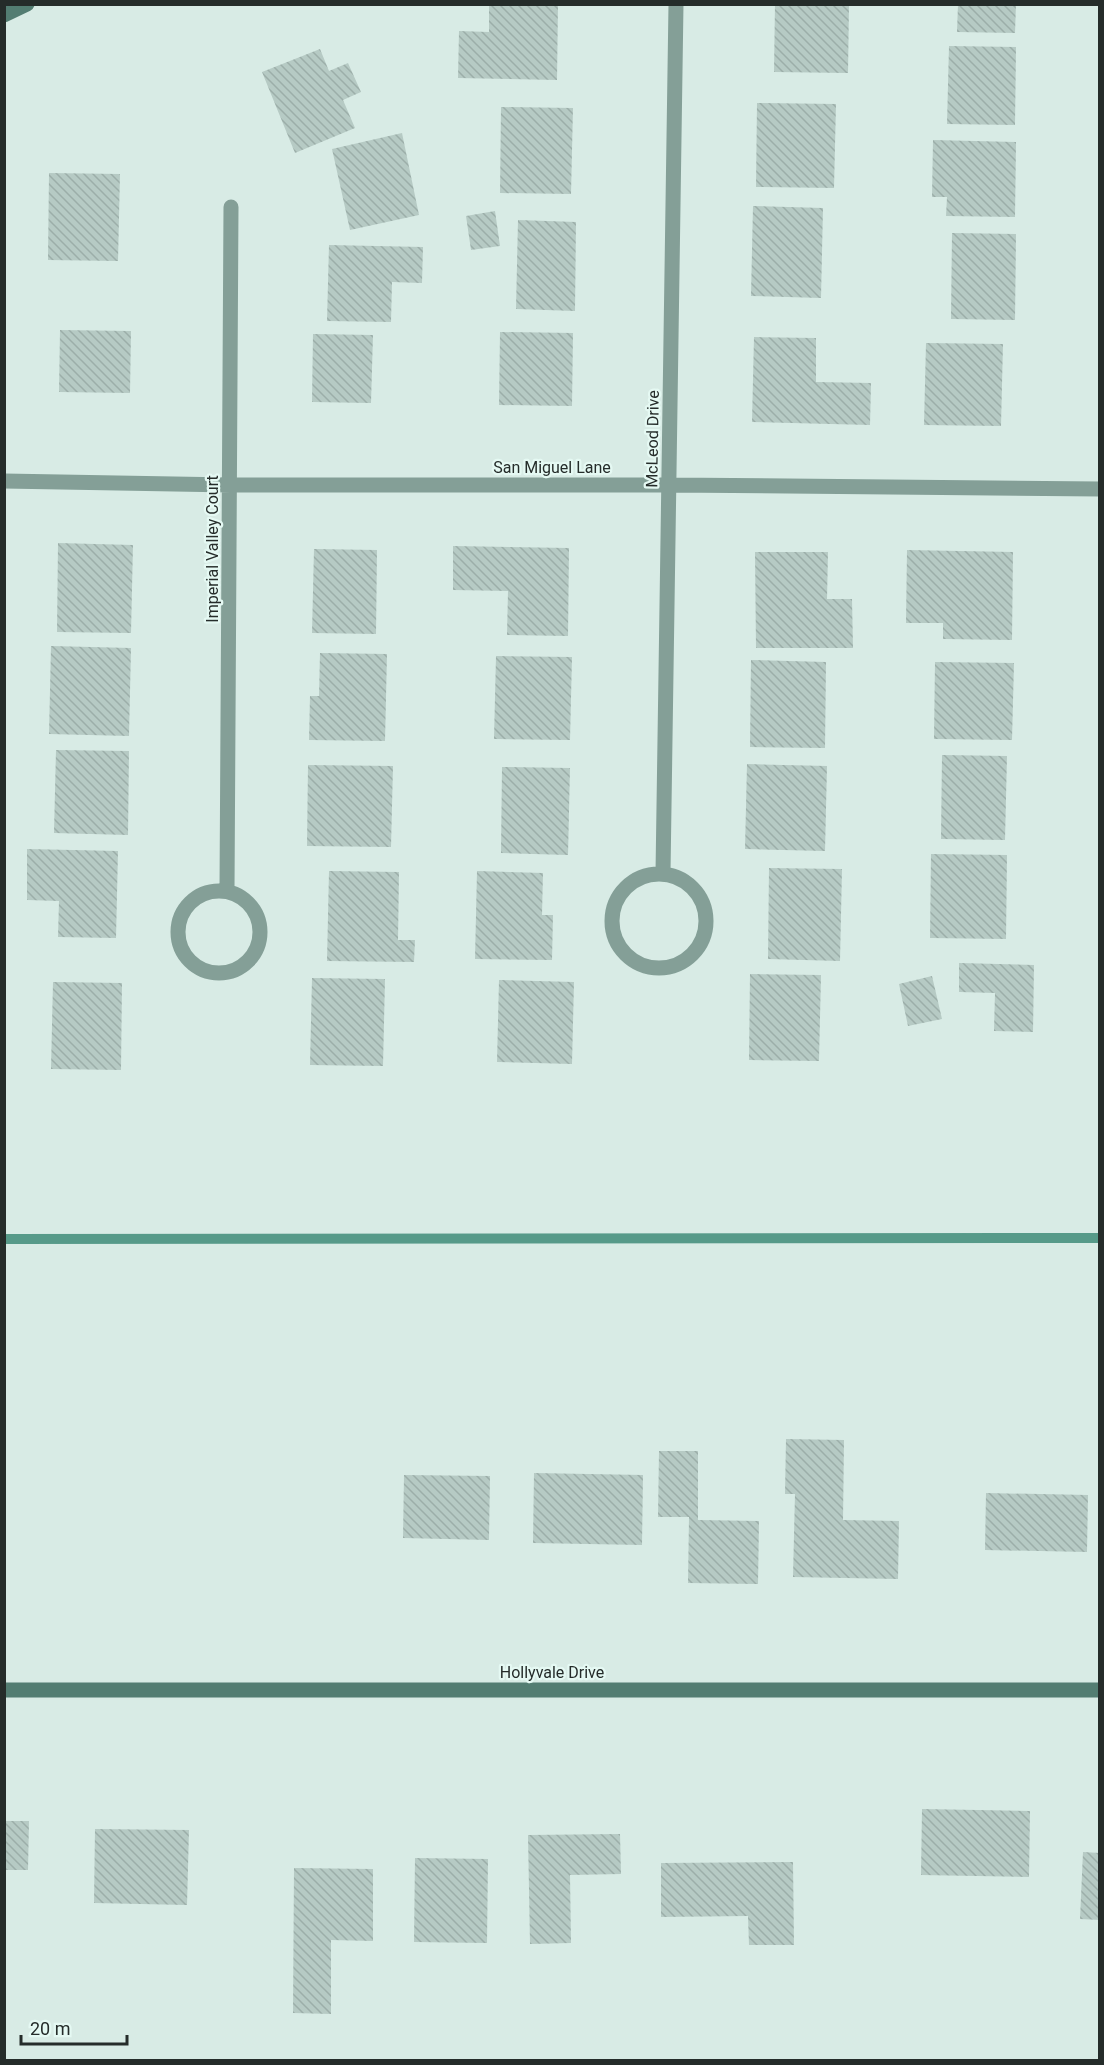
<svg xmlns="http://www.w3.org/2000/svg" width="1104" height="2065" viewBox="0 0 1104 2065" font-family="Roboto,sans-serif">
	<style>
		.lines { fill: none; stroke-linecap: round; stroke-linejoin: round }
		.stream { stroke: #569a89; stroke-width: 10 }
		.building { fill: url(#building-back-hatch) }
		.street { stroke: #849f97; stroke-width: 15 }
		.secondary { stroke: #537d72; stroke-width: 15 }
		.labels { text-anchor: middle; stroke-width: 4.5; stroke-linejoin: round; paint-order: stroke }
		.street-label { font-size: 16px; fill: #252c2a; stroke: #e5f9f3 }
	</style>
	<defs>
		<pattern id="building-back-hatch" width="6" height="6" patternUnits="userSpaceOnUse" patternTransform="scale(1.5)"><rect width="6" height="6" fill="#b6cac4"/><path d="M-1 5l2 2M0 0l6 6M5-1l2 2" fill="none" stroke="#9caea9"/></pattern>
	</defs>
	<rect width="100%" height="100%" fill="#d8ebe5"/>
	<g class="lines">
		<path class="stream" d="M4,1239L1100,1238"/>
	</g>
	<path class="building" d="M489,4H558L557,80L458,78L459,31L489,32Z
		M775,4H849L848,73L774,72Z
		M958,4H1016L1015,33L957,32Z
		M949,46L1016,47L1015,125L947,124Z
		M320,49L329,71L348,63L361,92L343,100L355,128L295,153L262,72Z
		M757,103L836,104L834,188L756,187Z
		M501,107L573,108L571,194L500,193Z
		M402,133L419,215L350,230L332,149Z
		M933,140L1016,142L1015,217L946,216L947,197H932Z
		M49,173L120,174L118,261L48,260Z
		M753,206L823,208L821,298L751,296Z
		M495,211L500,246L471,250L466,216Z
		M518,220L576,222L575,311L516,309Z
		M952,233L1016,234L1015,320L951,319Z
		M329,245L423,247L422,283L392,282L391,322L327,321Z
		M60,330L131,331L130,393L59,392Z
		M500,332L573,333L572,406L499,405Z
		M313,334L373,335L371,403L312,402Z
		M754,337L816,338V382L871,383L870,425L752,422Z
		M926,343L1003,344L1001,426L924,425Z
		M58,543L133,545L131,633L57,632Z
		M453,546L569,548L568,636L507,635L508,591L453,590Z
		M314,549L377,550L376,634L312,633Z
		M907,550L1013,552L1012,640L943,639V623H906Z
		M755,552H828L827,599H852L853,648H756Z
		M51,646L131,648L129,736L49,734Z
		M320,653L387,654L385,741L309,740L310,696H319Z
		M496,656L572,657L570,740L494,739Z
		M751,660L826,662L825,748L750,747Z
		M935,662L1014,663L1012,740L934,739Z
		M56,750L129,751L128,835L54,833Z
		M942,755L1007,756L1005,840L941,839Z
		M747,764L827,766L825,851L745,849Z
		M308,765L393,766L391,847L307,846Z
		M502,767L570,768L568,855L501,853Z
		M27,849L118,851L116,938L58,937L59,901L27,900Z
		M931,854L1007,855L1006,939L930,938Z
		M769,868L842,869L840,961L768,959Z
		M329,871L399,872L398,940H415L414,962L327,961Z
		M477,871L543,873L542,915H553L552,960L475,959Z
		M959,963L1034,965L1033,1032L994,1031L995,993L959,992Z
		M750,974L821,975L819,1061L749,1060Z
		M932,976L942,1019L908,1026L899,984Z
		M312,978L385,979L383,1066L310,1065Z
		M499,980L574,982L572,1064L497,1062Z
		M53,982L122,983L121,1070L51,1069Z
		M786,1439L844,1440L843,1520L899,1521L898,1579L793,1577L795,1494H785Z
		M659,1451H698V1520L759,1521L758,1584L688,1583L689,1517H658Z
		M534,1473L643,1475L642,1545L533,1543Z
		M404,1475L490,1476L489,1540L403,1538Z
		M986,1493L1088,1495L1087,1552L985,1550Z
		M922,1809L1030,1811L1029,1877L921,1875Z
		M4,1821H29L28,1870H4Z
		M95,1829L189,1830L187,1905L94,1903Z
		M620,1834L621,1874L570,1875L571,1943L530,1944L528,1835Z
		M1083,1852L1100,1853V1920L1080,1919Z
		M415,1858L488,1859L487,1943L414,1942Z
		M793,1862L794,1945H749L748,1916L661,1917V1863Z
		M294,1868L373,1869V1941L331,1940V2014L293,2013Z"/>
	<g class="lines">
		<path class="street" d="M4,481L231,485H670L1100,489
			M663,873L676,4
			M612 921a47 47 0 1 1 94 0a47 47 0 1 1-94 0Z
			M227,891L231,207
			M178 932a41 41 0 1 1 82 0a41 41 0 1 1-82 0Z"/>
		<path class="secondary" d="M4,15L27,4
			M4,1690H1100"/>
	</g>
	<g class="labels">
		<g class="street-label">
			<text transform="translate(652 439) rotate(-89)" y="6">McLeod Drive</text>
			<text x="552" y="473">San Miguel Lane</text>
			<text transform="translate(212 549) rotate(-90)" y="6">Imperial Valley Court</text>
			<text x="552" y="1678">Hollyvale Drive</text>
		</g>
	</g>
	<rect width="1104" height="2065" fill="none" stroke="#252c2a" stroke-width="12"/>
	<path d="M21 2035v9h106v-9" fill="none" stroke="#252c2a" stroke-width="3"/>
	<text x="30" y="2035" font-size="18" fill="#252c2a" stroke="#e5f9f3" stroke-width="4.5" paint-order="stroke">20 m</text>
</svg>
